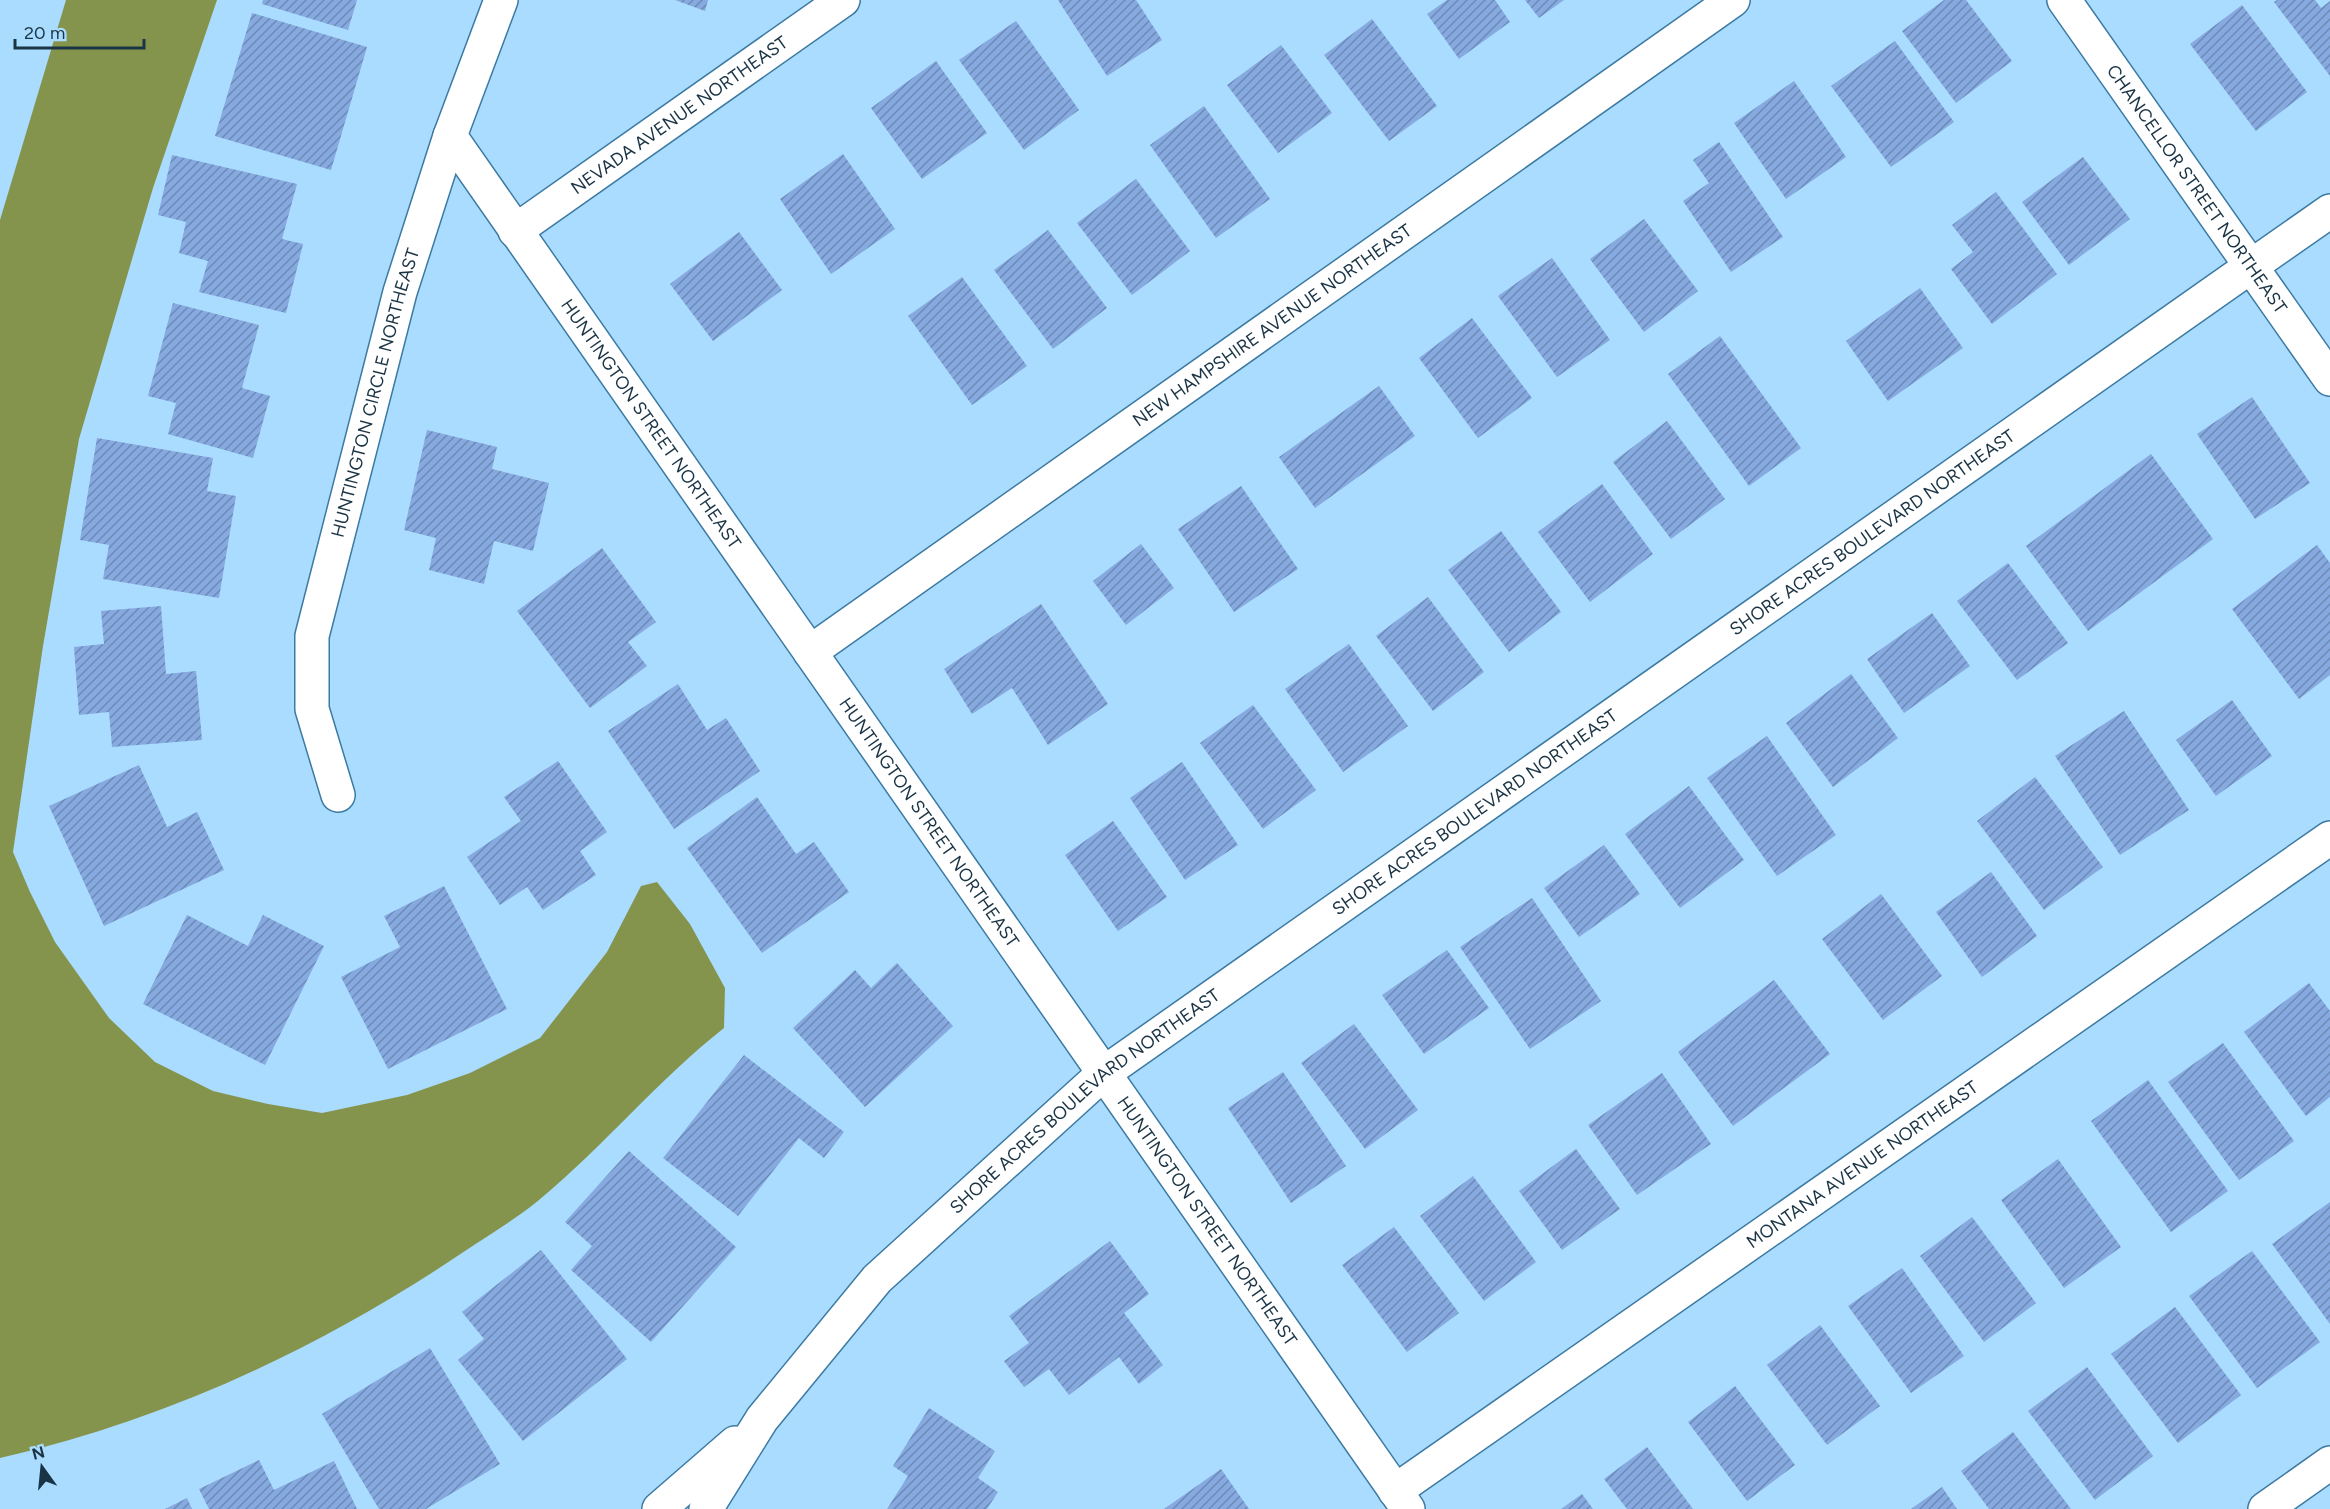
<svg xmlns="http://www.w3.org/2000/svg" width="2330" height="1509" viewBox="0 0 2330 1509" font-family="Figtree,sans-serif">
	<style>
		.water { fill: #85944c }
		.building { fill: url(#building-hatch) }
		.lines { fill: none; stroke-linecap: round; stroke-linejoin: round }
		.minor-casing { stroke: #3c7aa1; stroke-width: 36 }
		.tertiary-casing { stroke: #3c7aa1; stroke-width: 36 }
		.minor { stroke: #fff; stroke-width: 33 }
		.tertiary { stroke: #fff; stroke-width: 33 }
		.labels { text-anchor: middle; stroke-width: 6; stroke-linejoin: round; paint-order: stroke }
		.street-label { font-size: 18px; fill: #1a3445; stroke: #aadcff }
	</style>
	<defs>
		<pattern id="building-hatch" width="6" height="6" patternUnits="userSpaceOnUse" patternTransform="scale(1.5)"><rect width="6" height="6" fill="#86a9df"/><path d="M-1 1l2-2M0 6l6-6M5 7l2-2" fill="none" stroke="#6d8ab7"/></pattern>
	</defs>
	<rect width="100%" height="100%" fill="#aadcff"/>
	<path class="water" d="M66,0H217L153,188L79,439L43,646L13,852L30,892L55,942L109,1018L155,1062L213,1091L268,1104L322,1113L407,1095L470,1073L540,1038L607,952L641,886L657,882L690,924L725,988L724,1028C658,1080 604,1146 539,1200C516,1219 489,1235 465,1251C323,1347 167,1420 0,1458V220Z"/>
	<path class="building" d="M263,0H357L348,30L262,4Z
		M675,0H708L705,11Z
		M1058,0H1136L1162,40L1107,76Z
		M1447,0H1495L1510,22L1459,59L1427,14Z
		M1525,0H1564L1539,18Z
		M1944,0H1966L2012,61L1956,103L1902,31Z
		M2277,0H2315L2321,8L2330,1V76L2274,2Z
		M2242,5L2307,92L2256,131L2190,44Z
		M252,13L367,47L331,170L215,136Z
		M1372,19L1437,106L1389,141L1324,55Z
		M1016,21L1079,110L1024,150L959,60Z
		M1895,41L1954,122L1891,167L1831,86Z
		M1281,45L1332,113L1278,153L1227,85Z
		M936,61L987,133L922,179L871,108Z
		M1794,81L1846,157L1786,199L1734,123Z
		M1204,106L1270,199L1216,238L1150,145Z
		M1719,142L1783,237L1731,272L1683,201L1709,183L1693,160Z
		M843,154L895,229L831,274L780,199Z
		M172,155L297,184L282,239L303,244L286,313L199,292L208,261L179,253L186,222L158,215Z
		M2083,157L2130,219L2069,265L2022,202Z
		M1136,179L1190,251L1132,295L1077,223Z
		M1996,192L2057,274L1992,324L1951,269L1973,252L1952,225Z
		M1644,219L1698,291L1644,332L1590,259Z
		M1048,230L1107,308L1053,349L994,270Z
		M739,232L782,290L713,341L670,284Z
		M1552,258L1610,340L1557,377L1498,296Z
		M962,277L1027,366L972,405L908,316Z
		M1920,288L1963,348L1888,401L1846,341Z
		M173,303L259,325L242,388L270,396L253,458L168,434L176,403L148,396Z
		M1472,318L1532,398L1478,438L1419,358Z
		M1720,336L1801,448L1749,486L1668,374Z
		M1379,386L1415,436L1315,508L1279,457Z
		M2252,397L2310,483L2255,519L2197,434Z
		M1667,421L1725,499L1671,539L1613,462Z
		M427,430L497,447L492,469L549,483L533,551L494,541L484,584L429,570L436,538L404,530Z
		M97,438L213,458L207,491L236,496L219,598L103,579L109,545L80,540Z
		M2151,454L2213,539L2088,631L2026,546Z
		M1602,484L1653,554L1590,602L1538,532Z
		M1241,486L1298,569L1234,612L1178,529Z
		M1501,531L1561,612L1509,652L1448,570Z
		M1141,544L1174,588L1126,625L1093,581Z
		M2317,545L2330,563V675L2299,699L2232,609Z
		M602,548L656,622L628,642L647,666L590,708L517,611Z
		M2008,563L2068,643L2017,680L1957,601Z
		M1428,597L1484,672L1433,711L1376,636Z
		M1041,604L1108,704L1048,745L1012,688L972,714L944,669Z
		M161,606L166,674L196,671L202,740L112,747L109,712L79,715L74,647L104,644L101,611Z
		M1932,613L1970,666L1904,713L1867,659Z
		M1349,644L1408,726L1343,772L1285,689Z
		M1851,674L1898,738L1833,787L1786,723Z
		M678,684L707,730L726,718L760,771L674,829L608,731Z
		M2232,700L2272,756L2216,796L2176,740Z
		M1253,705L1316,790L1263,829L1200,743Z
		M2124,711L2189,810L2120,855L2055,756Z
		M1767,736L1836,835L1777,876L1707,778Z
		M558,761L607,832L580,851L596,875L543,910L527,887L500,905L467,857L521,821L504,797Z
		M1182,762L1238,845L1185,880L1130,798Z
		M139,765L167,827L197,812L224,870L104,926L49,806Z
		M2035,777L2103,867L2044,910L1977,821Z
		M1689,786L1744,860L1680,908L1625,834Z
		M757,797L796,854L814,842L849,892L762,953L687,848Z
		M1113,821L1167,897L1118,931L1065,855Z
		M1604,845L1640,894L1579,937L1544,888Z
		M1991,872L2037,936L1982,977L1936,912Z
		M444,886L507,1009L388,1069L341,977L400,947L384,916Z
		M1881,894L1942,976L1883,1020L1822,939Z
		M1532,898L1601,1001L1530,1049L1460,947Z
		M187,915L248,946L263,915L324,946L265,1065L143,1004Z
		M1447,950L1489,1008L1424,1054L1382,995Z
		M897,963L953,1026L865,1107L793,1028L855,970L871,988Z
		M1774,980L1830,1054L1733,1126L1678,1052Z
		M2309,983L2330,1011V1097L2306,1116L2244,1032Z
		M1354,1024L1418,1110L1365,1149L1301,1063Z
		M2223,1043L2294,1141L2239,1180L2168,1082Z
		M744,1055L844,1132L824,1158L799,1138L738,1216L663,1158Z
		M1283,1072L1346,1166L1291,1203L1228,1108Z
		M1662,1073L1711,1144L1637,1195L1588,1125Z
		M2148,1080L2228,1191L2171,1232L2091,1121Z
		M1576,1149L1620,1209L1562,1250L1519,1191Z
		M629,1151L736,1247L651,1342L571,1270L592,1246L565,1222Z
		M2058,1159L2121,1247L2064,1288L2001,1200Z
		M1473,1176L1536,1262L1484,1301L1420,1216Z
		M2330,1202V1324L2272,1244Z
		M1972,1217L2036,1303L1984,1342L1920,1256Z
		M1394,1227L1459,1313L1407,1352L1342,1265Z
		M1110,1241L1149,1294L1124,1313L1163,1365L1139,1384L1119,1357L1069,1395L1049,1369L1024,1387L1004,1361L1029,1343L1009,1316Z
		M541,1250L627,1359L523,1441L458,1360L484,1339L462,1312Z
		M2252,1251L2320,1342L2257,1388L2189,1296Z
		M1902,1268L1964,1356L1911,1393L1848,1306Z
		M2175,1307L2241,1395L2178,1443L2111,1354Z
		M1820,1325L1880,1406L1827,1445L1767,1365Z
		M430,1348L500,1464L426,1509H379L322,1414Z
		M2087,1367L2153,1456L2095,1500L2028,1411Z
		M1735,1386L1795,1465L1747,1501L1688,1422Z
		M929,1408L995,1451L978,1478L998,1492L987,1509H887L908,1476L893,1466Z
		M2013,1432L2071,1509H1989L1961,1471Z
		M1647,1447L1693,1509H1627L1604,1479Z
		M259,1460L274,1490L334,1461L357,1509H209L199,1489Z
		M1221,1469L1249,1509H1164Z
		M1942,1487L1957,1509H1911Z
		M1582,1494L1593,1509H1561Z
		M187,1498L192,1509H165Z"/>
	<g class="lines">
		<defs>
			<g id="minor">
				<path id="s1" d="M450,136L1408,1509"/>
				<path id="s2" d="M515,231L843,0"/>
				<path d="M2250,267L2330,211"/>
				<path id="s3" d="M810,652L1733,0"/>
				<path id="s4" d="M338,795L312,709V636L400,292L450,136L501,0"/>
				<path id="s5" d="M1395,1491L2330,838"/>
				<path d="M2265,1509L2330,1463"/>
			</g>
			<g id="tertiary">
				<path id="s6" d="M2064,0L2330,379"/>
				<path d="M659,1509L735,1443"/>
				<path id="s7" d="M706,1509L762,1419L877,1279L1104,1073L2250,267"/>
			</g>
		</defs>
		<use href="#minor" class="minor-casing"/>
		<use href="#tertiary" class="tertiary-casing"/>
		<use href="#minor" class="minor"/>
		<use href="#tertiary" class="tertiary"/>
	</g>
	<g class="labels">
		<g class="street-label">
			<text dy="6" stroke="none"><textPath href="#s2" startOffset="201">NEVADA AVENUE NORTHEAST</textPath></text>
			<text dy="6" stroke="none"><textPath href="#s6" startOffset="231">CHANCELLOR STREET NORTHEAST</textPath></text>
			<text dy="6" stroke="none"><textPath href="#s3" startOffset="566">NEW HAMPSHIRE AVENUE NORTHEAST</textPath></text>
			<text dy="6" stroke="none"><textPath href="#s4" startOffset="414">HUNTINGTON CIRCLE NORTHEAST</textPath></text>
			<text dy="6" stroke="none"><textPath href="#s1" startOffset="351">HUNTINGTON STREET NORTHEAST</textPath></text>
			<text dy="6" stroke="none"><textPath href="#s7" startOffset="1533">SHORE ACRES BOULEVARD NORTHEAST</textPath></text>
			<text dy="6" stroke="none"><textPath href="#s7" startOffset="1047">SHORE ACRES BOULEVARD NORTHEAST</textPath></text>
			<text dy="6" stroke="none"><textPath href="#s1" startOffset="837">HUNTINGTON STREET NORTHEAST</textPath></text>
			<text dy="6" stroke="none"><textPath href="#s7" startOffset="561">SHORE ACRES BOULEVARD NORTHEAST</textPath></text>
			<text dy="6" stroke="none"><textPath href="#s5" startOffset="570">MONTANA AVENUE NORTHEAST</textPath></text>
			<text dy="6" stroke="none"><textPath href="#s1" startOffset="1323">HUNTINGTON STREET NORTHEAST</textPath></text>
		</g>
	</g>
	<g transform="translate(42 1467) rotate(345)" stroke="#aadcff" stroke-width="4.5" paint-order="stroke">
	<path d="M0-4.5L10 22L0 15L-10 22Z" fill="#1a3445"/>
	<text y="-9" font-size="16" font-weight="bold" text-anchor="middle" fill="#1a3445">N</text>
	</g>
	<path d="M15 39v9h129v-9" fill="none" stroke="#1a3445" stroke-width="3"/>
	<text x="24" y="39" font-size="18" fill="#1a3445" stroke="#aadcff" stroke-width="4.5" paint-order="stroke">20 m</text>
</svg>
